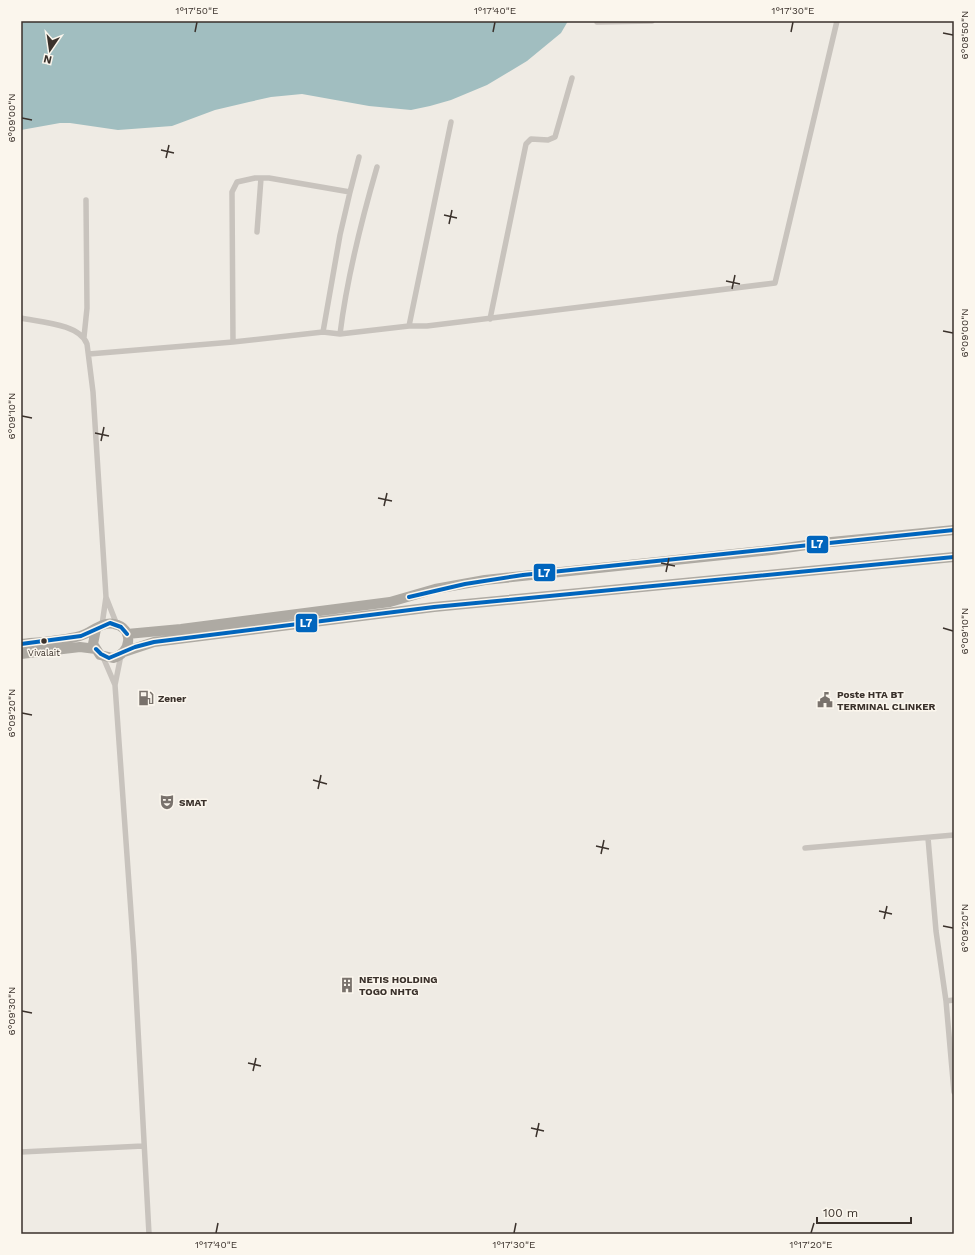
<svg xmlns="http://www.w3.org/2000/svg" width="975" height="1255" viewBox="0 0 975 1255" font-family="'Work Sans',sans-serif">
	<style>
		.water { fill: #a1bec0 }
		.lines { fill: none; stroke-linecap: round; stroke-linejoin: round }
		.street { stroke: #c8c3bd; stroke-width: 5.5 }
		.highway { stroke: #aeaaa3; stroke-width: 10 }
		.bus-1-casing { stroke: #fbf6ed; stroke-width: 7 }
		.bus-1 { stroke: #0065bd; stroke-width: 4 }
		.ticks { fill: none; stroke: #3a312b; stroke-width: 1.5 }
		.bus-dot { fill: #3a312b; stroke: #fbf6ed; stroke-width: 1.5 }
		.labels { text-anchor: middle; stroke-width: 3; stroke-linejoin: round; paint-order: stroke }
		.bus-label { font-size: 9px; fill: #3a312b; stroke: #fbf6ed }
		.poi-label { font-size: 10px; font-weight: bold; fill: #3a312b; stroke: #fbf6ed; text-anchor: start }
		.line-badge { stroke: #fbf6ed; stroke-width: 1.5 }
		.badge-label { font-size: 11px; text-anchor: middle; font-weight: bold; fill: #fff }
		.neatline { fill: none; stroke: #3a312b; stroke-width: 1.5 }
		.ticks-label { font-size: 10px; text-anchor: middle; fill: #3a312b }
	</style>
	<rect width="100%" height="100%" fill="#efebe4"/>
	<path class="water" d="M21,21H568L561,33L527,61L487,85L451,100L430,106L411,110L369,106L302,94L271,97L249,102L215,110L172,126L118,130L70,123H60L21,130Z"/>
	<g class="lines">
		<path class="street" d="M597,22L652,21
			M257,232L261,178
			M21,318C40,322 80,324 87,344L93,392L106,597L102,625
			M490,319L526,144L531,139L548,140L555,137L572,78
			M409,326L451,122
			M323,332L340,235L350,192
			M340,334C347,277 361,222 377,167
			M84,337L87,308L86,200
			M233,342L232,192L237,182L255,178H269L350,192L359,157
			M89,354L233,342L323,332L340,334L409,326H427L775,283L837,21
			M106,597L117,625
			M121,655L115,685L134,955L149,1234
			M103,657L115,685
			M928,838L936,931L946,1001L954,1092
			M805,848L954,835
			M946,1001L954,1000
			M21,1152L143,1146"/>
		<path class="highway" d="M127,634L181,629L390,602L435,589L485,580L771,550L821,543L954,530
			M21,644C40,642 61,641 80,636C91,633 102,621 114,624C135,628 131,654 113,658L100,655L93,644L96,629
			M124,652L154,642L434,607L954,557
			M21,654L80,647L96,649"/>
		<defs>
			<path id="bus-1" d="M409,597L465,584L523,575L954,530
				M21,644L81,636L110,623L121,627L127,634
				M96,649L101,654L109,658L135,647L154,642L434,607L954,557"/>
		</defs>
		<use href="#bus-1" class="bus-1-casing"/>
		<use href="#bus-1" class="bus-1"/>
	</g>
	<path class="ticks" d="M195,32L197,22M493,32L495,22M791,32L793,22M943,33L953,35M22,118L32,120M161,150L174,153M166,158L169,145M444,215L457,218M449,224L452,210M726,281L740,284M732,289L735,275M943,331L953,333M22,416L32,418M95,433L109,436M101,441L104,427M378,498L392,501M384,506L387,493M661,563L675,566M666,572L669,558M943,628L953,631M22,713L32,715M313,780L327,784M318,789L321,775M596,846L609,849M601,854L604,840M879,911L892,914M884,919L887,906M943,926L953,928M22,1011L32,1013M248,1063L261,1066M253,1071L256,1058M531,1128L544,1131M536,1137L539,1123M216,1233L218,1223M514,1233L516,1223M811,1233L814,1223"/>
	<defs>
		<symbol id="fuel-bare" viewBox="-9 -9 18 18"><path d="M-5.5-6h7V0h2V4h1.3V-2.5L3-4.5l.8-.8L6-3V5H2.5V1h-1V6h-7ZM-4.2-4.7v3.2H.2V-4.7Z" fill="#79726c" stroke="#fbf6ed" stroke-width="2.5" paint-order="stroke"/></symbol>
		<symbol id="civic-bare" viewBox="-9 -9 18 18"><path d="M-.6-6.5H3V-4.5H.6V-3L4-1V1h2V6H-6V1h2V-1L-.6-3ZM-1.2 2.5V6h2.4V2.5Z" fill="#79726c" stroke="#fbf6ed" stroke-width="2.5" paint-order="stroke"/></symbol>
		<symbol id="theatre-bare" viewBox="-9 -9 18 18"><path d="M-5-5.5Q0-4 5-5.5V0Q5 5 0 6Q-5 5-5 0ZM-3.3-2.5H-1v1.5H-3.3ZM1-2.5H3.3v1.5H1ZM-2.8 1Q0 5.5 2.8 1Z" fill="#79726c" stroke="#fbf6ed" stroke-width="2.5" paint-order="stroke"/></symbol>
		<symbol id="building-bare" viewBox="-9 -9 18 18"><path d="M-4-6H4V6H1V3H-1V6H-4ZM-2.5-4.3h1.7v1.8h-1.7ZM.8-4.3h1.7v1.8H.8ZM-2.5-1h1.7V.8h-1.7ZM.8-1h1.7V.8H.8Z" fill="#79726c" stroke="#fbf6ed" stroke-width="2.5" paint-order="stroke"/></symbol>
	</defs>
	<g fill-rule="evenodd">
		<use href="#fuel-bare" x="135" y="687" width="22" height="22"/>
		<use href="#civic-bare" x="814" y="689" width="22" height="22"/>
		<use href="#theatre-bare" x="156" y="791" width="22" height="22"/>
		<use href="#building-bare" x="336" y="974" width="22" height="22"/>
	</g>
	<circle class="bus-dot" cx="44" cy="641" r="3.5"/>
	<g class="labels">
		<g class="bus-label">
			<text x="44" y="656">Vivalait</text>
		</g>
		<g class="poi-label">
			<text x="837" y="698">Poste HTA BT<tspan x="837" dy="12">TERMINAL CLINKER</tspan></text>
			<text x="158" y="702">Zener</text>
			<text x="179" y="806">SMAT</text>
			<text x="359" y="983">NETIS HOLDING<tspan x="359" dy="12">TOGO NHTG</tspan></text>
		</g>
	</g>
	<g class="line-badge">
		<rect x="806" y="535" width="23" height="19" rx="4" fill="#0065bd"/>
		<rect x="533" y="563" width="23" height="19" rx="4" fill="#0065bd"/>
		<rect x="295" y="613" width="23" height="20" rx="4" fill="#0065bd"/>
	</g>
	<g class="badge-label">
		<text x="817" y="548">L7</text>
		<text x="544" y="577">L7</text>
		<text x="306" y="627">L7</text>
	</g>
	<rect width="975" height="1255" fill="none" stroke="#fbf6ed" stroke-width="44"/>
	<g transform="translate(50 50) rotate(193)" stroke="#fbf6ed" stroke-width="3" paint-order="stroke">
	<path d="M0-3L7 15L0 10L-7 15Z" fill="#3a312b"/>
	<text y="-6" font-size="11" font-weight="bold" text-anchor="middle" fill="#3a312b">N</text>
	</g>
	<path d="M817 1217v6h94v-6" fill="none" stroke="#3a312b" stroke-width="2"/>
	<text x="823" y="1217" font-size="12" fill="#3a312b" stroke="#fbf6ed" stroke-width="3" paint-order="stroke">100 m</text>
	<rect x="22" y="22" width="931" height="1211" class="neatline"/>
	<g class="ticks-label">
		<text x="197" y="14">1°17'50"E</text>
		<text x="495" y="14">1°17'40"E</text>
		<text x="793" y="14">1°17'30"E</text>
		<text transform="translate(964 35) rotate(-90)" y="4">6°08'50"N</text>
		<text transform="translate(11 118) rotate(-90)" y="4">6°09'00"N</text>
		<text transform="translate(964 333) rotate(-90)" y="4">6°09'00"N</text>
		<text transform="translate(11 416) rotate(-90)" y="4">6°09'10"N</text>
		<text transform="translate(964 631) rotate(-90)" y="4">6°09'10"N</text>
		<text transform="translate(11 713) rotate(-90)" y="4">6°09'20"N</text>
		<text transform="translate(964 928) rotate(-90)" y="4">6°09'20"N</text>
		<text transform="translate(11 1011) rotate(-90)" y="4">6°09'30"N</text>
		<text x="216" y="1248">1°17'40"E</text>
		<text x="514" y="1248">1°17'30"E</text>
		<text x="811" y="1248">1°17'20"E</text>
	</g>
</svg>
